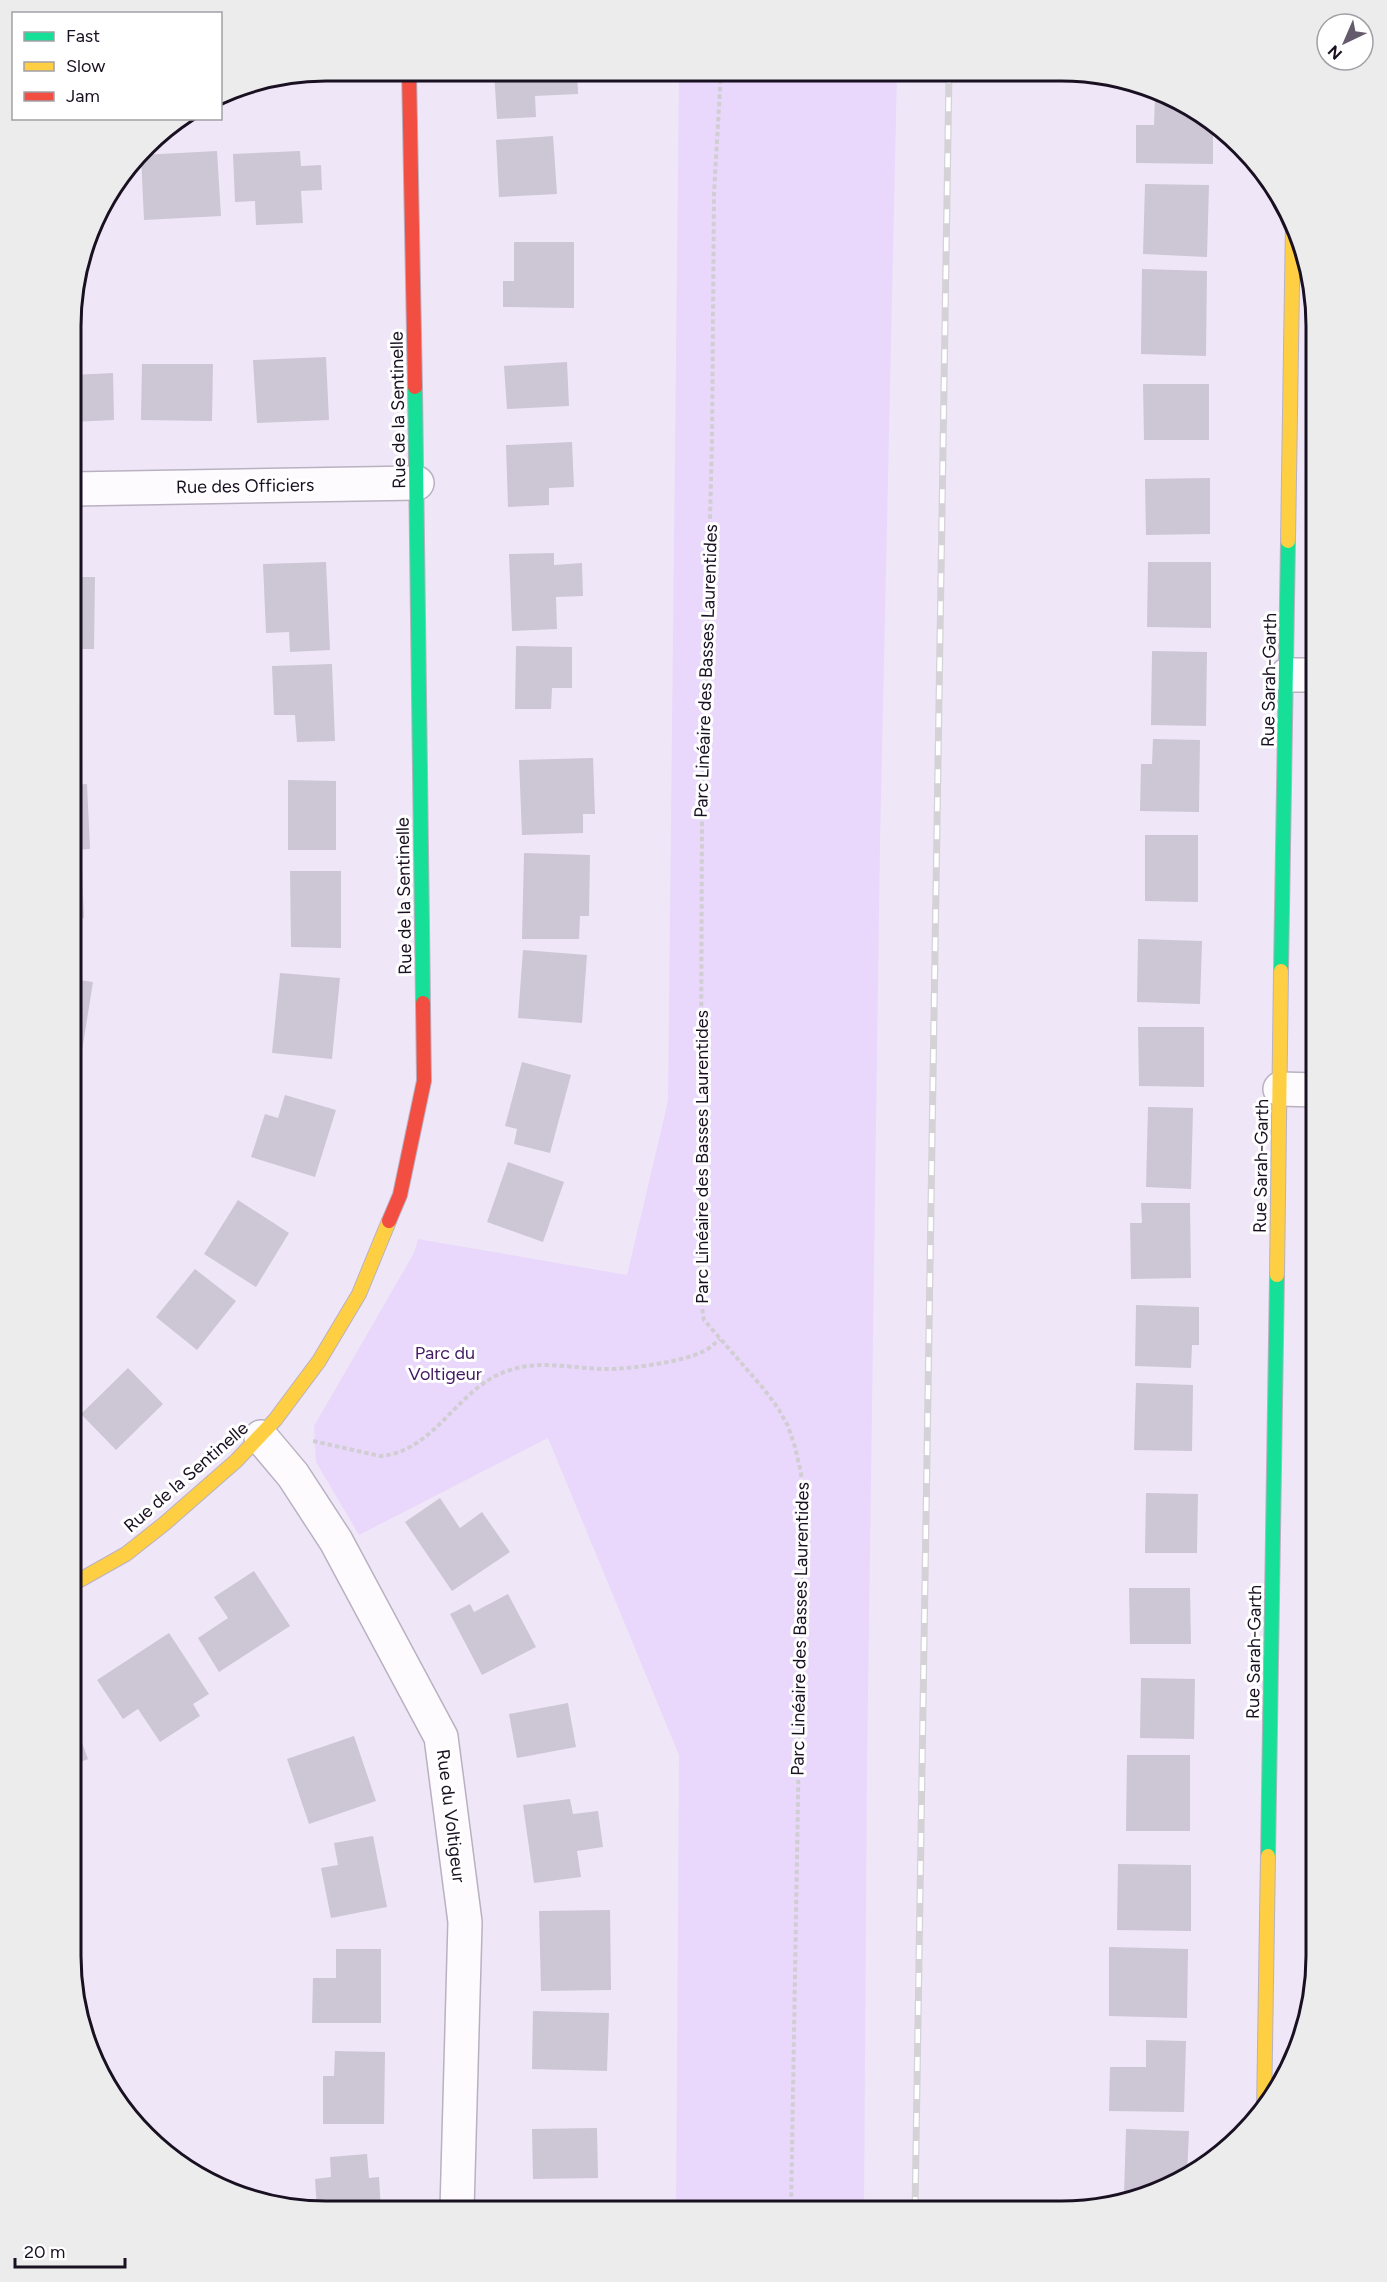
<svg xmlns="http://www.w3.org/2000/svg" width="1387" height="2282" viewBox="0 0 1387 2282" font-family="Figtree,sans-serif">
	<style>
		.green { fill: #e9d8fb }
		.building { fill: #cdc6d5 }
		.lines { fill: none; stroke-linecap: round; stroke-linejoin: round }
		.street-casing { stroke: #b9b1c1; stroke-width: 36 }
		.fast-casing { stroke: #b9b1c1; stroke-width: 16 }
		.slow-casing { stroke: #b9b1c1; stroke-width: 16 }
		.jam-casing { stroke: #b9b1c1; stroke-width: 16 }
		.path { stroke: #d1ced3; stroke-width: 4; stroke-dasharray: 4.5 3; stroke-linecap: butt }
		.street { stroke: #fdfbfe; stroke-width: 33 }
		.fast { stroke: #16e098; stroke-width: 14 }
		.slow { stroke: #ffcf43; stroke-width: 14 }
		.jam { stroke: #f24e42; stroke-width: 14 }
		.rail-casing { stroke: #d4d2d7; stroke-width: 7 }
		.rail { stroke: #fff; stroke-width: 4.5; stroke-dasharray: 14; stroke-linecap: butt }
		.labels { text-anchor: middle; stroke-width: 6; stroke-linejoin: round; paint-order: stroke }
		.street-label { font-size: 18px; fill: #191021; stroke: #fff }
		.park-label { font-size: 18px; fill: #421860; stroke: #fff }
		.rim { fill: none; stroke: #191021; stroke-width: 3 }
	</style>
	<rect width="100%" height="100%" fill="#efe7f7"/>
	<path class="green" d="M679,72H897L880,843L867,1766L864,2211L676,2210L679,1755L548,1438L359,1535L316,1462L314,1426L414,1253L418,1239L627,1275L668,1101Z"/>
	<path class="building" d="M494,71H577L578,94L535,96L536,117L497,119Z
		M1155,95H1167L1213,121V164L1136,163V125H1154Z
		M553,136L557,194L499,197L496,140Z
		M217,151L221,216L144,220L141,155Z
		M300,151L301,166L321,165L322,190L301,191L303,223L256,225L255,201L235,202L233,154Z
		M1145,184L1209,185L1207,257L1143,254Z
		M514,242H574V308L503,307V281H514Z
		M1142,269L1207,271L1206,356L1141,354Z
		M326,357L329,420L257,423L253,360Z
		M567,362L569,406L507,409L504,366Z
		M142,364H213L212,421L141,420Z
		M113,373L114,420L72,422L73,375Z
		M1143,384H1209V440H1144Z
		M572,442L574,487L549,488V505L508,507L506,445Z
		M1210,478V534L1146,535L1145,479Z
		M554,553V565L582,563L583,596L556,597L557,629L512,631L509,554Z
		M326,562L330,650L290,652L289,632L266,633L263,564Z
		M1148,562H1211V628L1147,627Z
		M72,577H95L94,649H72Z
		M516,646L572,647V688H552L551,709H515Z
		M1152,651L1207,652L1206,726L1151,725Z
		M332,664L335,741L297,742L295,715H274L272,666Z
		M72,686H80L79,744H72Z
		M1153,739L1200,740L1199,812L1140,811L1141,764H1152Z
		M593,758L595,814H583V833L522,835L519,760Z
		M288,780L336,781V850H288Z
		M87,784L90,849L72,850V785Z
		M1145,835H1198V902L1145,901Z
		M524,853L590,855L589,916H580L579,939H522Z
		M290,871H341V948L291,947Z
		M82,872L84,918L72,919V873Z
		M1138,939L1202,941L1200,1004L1137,1002Z
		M523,950L587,955L582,1023L518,1018Z
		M280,973L340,978L332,1059L272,1053Z
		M72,979L93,982L81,1057L72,1055Z
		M1138,1027H1204V1087L1139,1086Z
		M522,1062L571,1075L550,1153L514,1144L517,1129L505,1126Z
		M72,1091L82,1095L72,1120Z
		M285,1095L336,1110L315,1177L251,1157L265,1114L278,1118Z
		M1148,1107L1193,1108L1191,1189L1146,1187Z
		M508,1162L564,1182L543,1242L487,1222Z
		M238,1200L289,1233L256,1287L204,1254Z
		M1141,1203H1190L1191,1278L1131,1279L1130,1223H1142Z
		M195,1269L236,1301L197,1350L156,1317Z
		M1136,1305L1199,1307V1345H1192L1191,1368L1135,1366Z
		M128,1368L163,1404L116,1450L81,1414Z
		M1136,1383L1193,1385L1192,1451L1134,1450Z
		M71,1460L82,1479L71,1485Z
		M1146,1493L1198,1494L1197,1553H1145Z
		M440,1498L460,1528L482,1512L510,1552L452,1591L405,1522Z
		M254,1571L290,1626L219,1672L198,1638L228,1618L214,1597Z
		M1129,1588H1190L1191,1644H1130Z
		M508,1594L536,1647L482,1675L450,1614L470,1604L474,1612Z
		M169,1633L209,1694L193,1704L200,1716L160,1742L138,1709L123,1719L97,1680Z
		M1141,1678L1195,1679L1194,1739L1140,1738Z
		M568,1703L576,1747L517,1758L509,1714Z
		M71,1713L88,1759L71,1766Z
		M354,1736L376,1801L309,1824L287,1759Z
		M1127,1755H1190V1831H1126Z
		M570,1799L573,1814L598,1811L603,1847L577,1851L581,1877L534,1883L523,1805Z
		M373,1836L387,1907L331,1918L321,1868L338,1865L334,1843Z
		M1118,1864L1191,1865V1931L1117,1930Z
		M610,1910L611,1990L541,1991L539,1911Z
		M1109,1947L1188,1949L1187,2018L1109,2016Z
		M336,1949H381V2023H312L313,1978H336Z
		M533,2011L609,2013L607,2071L532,2069Z
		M1146,2040L1186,2041L1184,2112L1109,2111L1110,2067H1146Z
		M335,2051L385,2052L384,2124H323V2076H334Z
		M597,2128L598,2178L533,2179L532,2129Z
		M1126,2129L1189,2131L1187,2175L1158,2192L1138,2196H1124Z
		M367,2154L369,2178L379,2177L381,2210L317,2209L315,2179L331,2177L330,2157Z"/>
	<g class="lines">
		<defs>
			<path id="street" d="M72,489L417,483
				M1287,675H1316
				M1280,1089L1316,1090
				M261,1437L293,1475L336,1541L441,1737L465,1922L457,2210"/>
			<path id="fast" d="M415,387L423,1003
				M1281,971L1288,541
				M1268,1856L1277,1275"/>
			<path id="slow" d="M1288,541L1293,222
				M1277,1275L1281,971
				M71,1585L126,1554L164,1524L236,1461L275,1420L319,1361L359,1294L389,1221
				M1264,2111L1268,1856"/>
			<path id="jam" d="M409,71L415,387
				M389,1221L400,1195L424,1081L423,1003"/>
		</defs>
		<use href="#street" class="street-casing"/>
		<use href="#fast" class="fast-casing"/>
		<use href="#slow" class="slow-casing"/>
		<use href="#jam" class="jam-casing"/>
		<path class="path" d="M721,72L714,193L712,443L702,822L700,1294L704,1320L763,1388L778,1408L788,1426L795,1447L801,1473L803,1503L791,2211
			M313,1441L380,1456C435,1452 457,1388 507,1371C541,1359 573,1369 607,1369C631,1369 681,1362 702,1352C709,1349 714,1344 720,1339"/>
		<use href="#street" class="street"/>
		<use href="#fast" class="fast"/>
		<use href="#slow" class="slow"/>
		<use href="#jam" class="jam"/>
		<defs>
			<path id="rail" d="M915,2211L949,72"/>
		</defs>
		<use href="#rail" class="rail-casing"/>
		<use href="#rail" class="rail"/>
	</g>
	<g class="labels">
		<g class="street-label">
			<text transform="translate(398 410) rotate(-91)" y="6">Rue de la Sentinelle</text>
			<text transform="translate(245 486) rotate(-1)" y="6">Rue des Officiers</text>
			<text transform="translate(706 671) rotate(-88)" y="6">Parc Linéaire des Basses Laurentides</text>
			<text transform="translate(1269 680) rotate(-89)" y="6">Rue Sarah-Garth</text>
			<text transform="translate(404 896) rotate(-91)" y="6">Rue de la Sentinelle</text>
			<text transform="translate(702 1157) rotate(-90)" y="6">Parc Linéaire des Basses Laurentides</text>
			<text transform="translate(1261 1166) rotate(-89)" y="6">Rue Sarah-Garth</text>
			<text transform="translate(186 1477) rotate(-41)" y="6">Rue de la Sentinelle</text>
			<text transform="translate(800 1629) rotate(-89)" y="6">Parc Linéaire des Basses Laurentides</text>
			<text transform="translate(1254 1652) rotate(-89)" y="6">Rue Sarah-Garth</text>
			<text transform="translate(451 1816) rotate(83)" y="6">Rue du Voltigeur</text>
		</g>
		<g class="park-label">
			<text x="445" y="1359">Parc du<tspan x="445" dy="21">Voltigeur</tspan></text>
		</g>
	</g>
	<path d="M0 0H1387V2282H0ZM326 81H1061A245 245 0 0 1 1306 326V1956A245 245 0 0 1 1061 2201H326A245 245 0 0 1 81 1956V326A245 245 0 0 1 326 81Z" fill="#edeced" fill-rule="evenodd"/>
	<path class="rim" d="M326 81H1061A245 245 0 0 1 1306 326V1956A245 245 0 0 1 1061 2201H326A245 245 0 0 1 81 1956V326A245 245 0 0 1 326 81Z"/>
	<rect x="12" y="12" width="210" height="108" fill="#ffffff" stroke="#a39fa6" stroke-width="1.5"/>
	<rect x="24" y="32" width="30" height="9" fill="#16e098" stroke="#a39fa6" stroke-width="1.5"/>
	<text x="66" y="42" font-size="18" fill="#191021">Fast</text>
	<rect x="24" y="62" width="30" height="9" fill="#ffcf43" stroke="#a39fa6" stroke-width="1.5"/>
	<text x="66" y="72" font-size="18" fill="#191021">Slow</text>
	<rect x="24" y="92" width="30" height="9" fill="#f24e42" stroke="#a39fa6" stroke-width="1.5"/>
	<text x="66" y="102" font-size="18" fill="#191021">Jam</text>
	<g transform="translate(1345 42) rotate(224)"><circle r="28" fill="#ffffff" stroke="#a39fa6" stroke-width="1.5"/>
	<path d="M0-4.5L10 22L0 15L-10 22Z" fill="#645b6c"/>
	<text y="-9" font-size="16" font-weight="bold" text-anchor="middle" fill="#191021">N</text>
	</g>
	<path d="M15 2258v9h110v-9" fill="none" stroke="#191021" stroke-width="3"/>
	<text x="24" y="2258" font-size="18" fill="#191021" stroke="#ffffff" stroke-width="4.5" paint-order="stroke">20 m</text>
</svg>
